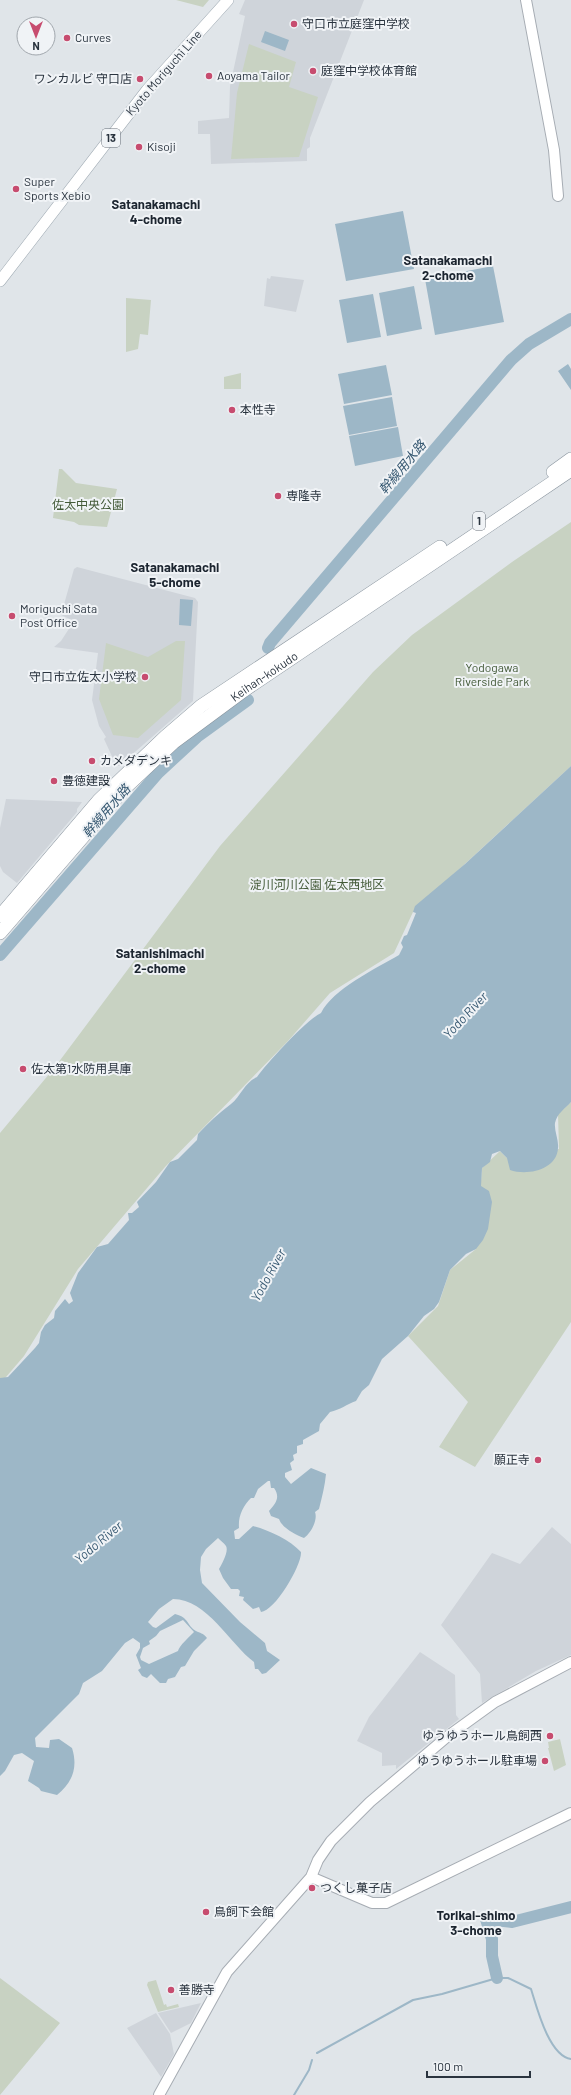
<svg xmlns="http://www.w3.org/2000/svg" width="571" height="2095" viewBox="0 0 571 2095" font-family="Barlow,'Noto Sans JP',sans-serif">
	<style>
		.built { fill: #cfd4da }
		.green { fill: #c8d2c2 }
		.water { fill: #9db7c7; fill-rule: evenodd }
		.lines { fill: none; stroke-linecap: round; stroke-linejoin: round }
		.stream { stroke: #9db7c7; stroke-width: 2 }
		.river { stroke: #9db7c7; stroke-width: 12 }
		.secondary-casing { stroke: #a6acb3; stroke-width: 12 }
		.primary-casing { stroke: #a0abb4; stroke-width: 12 }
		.highway-casing { stroke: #89949e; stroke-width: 14 }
		.secondary { stroke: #fff; stroke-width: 10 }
		.primary { stroke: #fff; stroke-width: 11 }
		.highway { stroke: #fff; stroke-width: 13 }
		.poi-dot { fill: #c74c6f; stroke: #f0f3f6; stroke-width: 1.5 }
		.labels { text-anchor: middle; stroke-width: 4; stroke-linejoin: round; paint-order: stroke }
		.shield { fill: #f0f3f6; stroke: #656d76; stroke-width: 1 }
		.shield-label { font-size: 11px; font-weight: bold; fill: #2a343f }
		.poi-label { font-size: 12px; fill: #2a343f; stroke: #f0f3f6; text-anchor: start }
		.street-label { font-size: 12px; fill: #2a343f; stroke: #f0f3f6 }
		.park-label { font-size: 12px; fill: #435a38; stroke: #f0f3f6 }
		.neighbourhood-label { font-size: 13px; font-weight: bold; fill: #1c2530; stroke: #f0f3f6 }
		.water-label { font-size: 13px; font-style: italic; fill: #365871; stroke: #f0f3f6 }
	</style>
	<rect width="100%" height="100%" fill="#e0e5e9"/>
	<path class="built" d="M245,0H364L310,138V147L307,149V161L211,164L210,134H198V121L229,118L230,86L245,16L239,14Z
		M271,276L304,280L296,312L264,306L267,278L270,279Z
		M77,567L195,598L198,602L193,701L119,766L116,765L104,739L106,737L99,726L92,700L98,653L54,647L61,641L74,621L61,615L74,569Z
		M6,799L82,802L77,809V812L17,883L3,872L0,866V828Z
		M552,1527L571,1544V1655L536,1671L482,1703L480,1674L441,1625L492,1553L520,1564Z
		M420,1652L455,1675L456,1715L459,1719L396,1769V1765L382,1766V1753L357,1741L369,1717Z
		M201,2003L191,2023L171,2033L158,2013Z
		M156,2013L170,2034L174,2054L161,2077L127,2028Z"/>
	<path class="green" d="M176,0H209L203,7Z
		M249,44L296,62L289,87L318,97L299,157L231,159L237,93Z
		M126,298L151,300L148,335L140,334L138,349L126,352Z
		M241,373V389H224V377Z
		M59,469H62L76,483L117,489L107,527L79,525L74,522L53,518Z
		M571,522V766L413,912L394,953L330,993L288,1041L165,1167L78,1269L24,1356L0,1384V1133L55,1067L220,846L373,672L412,635L512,562Z
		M176,641H185L181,700L138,738L113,735L99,699L106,643L148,657Z
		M571,1102V1322L475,1467L439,1447L468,1402L408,1336L438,1306L450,1270L476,1249L482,1168L500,1151L507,1158L559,1149L558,1114Z
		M560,1739L566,1765L554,1771L548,1748H549L548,1742Z
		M0,1978L60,2023L0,2095Z
		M156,1980L164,2005L166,2004L167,2007L178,2004L179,2007L158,2012L147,1985L148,1982Z"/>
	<path class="water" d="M265,31L289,40L285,51L261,42Z
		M403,211L414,269L346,281L335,224Z
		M493,266L504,322L435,335L425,279Z
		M414,286L422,329L387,336L379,293Z
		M373,294L381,337L347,343L339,300Z
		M568,364L571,369V390L558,371Z
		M386,365L392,395L344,404L338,374Z
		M392,397L397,426L349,435L343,406Z
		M398,427L403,456L355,466L349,436Z
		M180,599L193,600L191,626L179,625Z
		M571,766V1102C565,1109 557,1113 555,1123C554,1131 559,1140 558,1148C557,1170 527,1176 510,1170L507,1158L500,1151L492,1154L490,1162L482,1168L481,1186L489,1191L492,1202L488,1229L483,1240L476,1249L466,1254L450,1270L439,1302L434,1309L424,1316L408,1336L382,1359L369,1385L362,1391L356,1401C347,1404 340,1410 330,1412L320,1424L319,1431L303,1440V1444L297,1446V1453L293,1455L294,1460L290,1463L292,1470L285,1473V1477L291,1484L311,1468L326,1474C325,1485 322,1497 319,1509L315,1512C318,1520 311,1533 304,1538C296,1535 282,1528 279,1519L271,1516L269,1511C275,1504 281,1498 274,1488H271L270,1481H268L258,1489L254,1498H251C243,1506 238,1516 239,1528L234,1531L235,1539H239L253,1526C269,1530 290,1540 301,1552C302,1565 275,1611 261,1612L259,1607L253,1609L243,1600L244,1597L239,1596L240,1591L238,1589H231L223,1578L219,1569C222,1564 229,1551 226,1546C224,1543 220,1540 218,1538L206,1549L201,1557L200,1570L202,1583L240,1622L265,1643L267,1651L280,1660L266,1673L262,1674L258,1669H255L254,1662C230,1644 207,1599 173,1599L159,1609L148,1622L153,1627L156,1628L175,1614C189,1617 187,1626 196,1631C200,1633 203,1633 207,1638L194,1651L185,1666L181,1667L175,1677L168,1679L166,1683H160L151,1674L147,1678L142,1676L138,1670L141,1668L136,1655L140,1648V1643L133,1638L125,1643L102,1671L83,1683L79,1694L35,1738L36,1747L49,1748L50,1740L59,1739L72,1748C78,1767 73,1782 57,1795L41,1791L39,1788L28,1781L34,1761L22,1753L14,1755L5,1771L0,1776V1378L8,1377L35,1348L39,1343L41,1332L45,1325L54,1318L55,1311L65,1299L69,1304L73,1301L70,1293L78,1273L97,1247L108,1244L129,1220L128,1213H132L139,1207L137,1202L156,1182L170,1162L178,1159L197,1140L198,1134C208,1123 219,1113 231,1104C241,1096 244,1083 257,1077C268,1062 306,1020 321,1013C333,989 375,969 399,955L403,947L401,943L404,936L407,935L416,913L413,912L415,906L465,864ZM183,1620L194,1632C190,1636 179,1646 178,1651L149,1664L141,1660L140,1657L143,1648L150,1644L149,1641L156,1636L160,1631Z"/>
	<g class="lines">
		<path class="stream" d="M317,2053L413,2000L442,1994L497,1978H508L531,1989C537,2008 549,2056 571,2059
			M294,2095L309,2070L312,2060"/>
		<path class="river" d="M268,648L270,643L511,360L529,344L571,319
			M0,955L158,773L197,737L248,700
			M497,1978L492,1956V1939L486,1919L512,1922L571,1907"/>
		<defs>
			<path id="secondary" d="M526,0L554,150L558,196
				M311,1877L372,1903H386L571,1813
				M159,2095L227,1972L311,1877L318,1860L331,1841L370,1802L448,1736L495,1702L571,1662"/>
			<path id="primary" d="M0,281L147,90L228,0"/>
			<g id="highway">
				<path d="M553,472L571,459"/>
				<path d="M0,916L99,800L165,737L201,706L440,547"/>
				<path id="s1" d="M0,933L126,787L174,742L243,691L571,470"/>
			</g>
		</defs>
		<use href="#secondary" class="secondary-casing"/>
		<use href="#primary" class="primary-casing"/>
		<use href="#highway" class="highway-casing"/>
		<use href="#secondary" class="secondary"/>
		<use href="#primary" class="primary"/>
		<use href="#highway" class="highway"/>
	</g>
	<g class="poi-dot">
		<circle cx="294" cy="24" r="4"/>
		<circle cx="67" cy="38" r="4"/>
		<circle cx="313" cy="71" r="4"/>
		<circle cx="209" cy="76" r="4"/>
		<circle cx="140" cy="79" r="4"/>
		<circle cx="139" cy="147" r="4"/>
		<circle cx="16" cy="189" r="4"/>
		<circle cx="232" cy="410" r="4"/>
		<circle cx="278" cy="496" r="4"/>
		<circle cx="12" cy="616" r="4"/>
		<circle cx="145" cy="677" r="4"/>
		<circle cx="92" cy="761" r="4"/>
		<circle cx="54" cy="781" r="4"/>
		<circle cx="23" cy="1069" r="4"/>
		<circle cx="538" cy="1460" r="4"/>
		<circle cx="550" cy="1736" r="4"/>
		<circle cx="545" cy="1761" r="4"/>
		<circle cx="312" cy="1888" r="4"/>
		<circle cx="206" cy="1912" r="4"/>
		<circle cx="171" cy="1990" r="4"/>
	</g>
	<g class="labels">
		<g class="shield">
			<rect x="102" y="129" width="18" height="18" rx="3"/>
			<rect x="473" y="512" width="12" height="18" rx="3"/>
		</g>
		<g class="shield-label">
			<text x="111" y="142">13</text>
			<text x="479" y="525">1</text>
		</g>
		<g class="poi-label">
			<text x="302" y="28">守口市立庭窪中学校</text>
			<text x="75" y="42">Curves</text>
			<text x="321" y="75">庭窪中学校体育館</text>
			<text x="217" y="80">Aoyama Tailor</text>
			<text x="132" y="83" text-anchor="end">ワンカルビ 守口店</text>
			<text x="147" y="151">Kisoji</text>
			<text x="24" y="186">Super<tspan x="24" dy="14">Sports Xebio</tspan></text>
			<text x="240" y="414">本性寺</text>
			<text x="286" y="500">専隆寺</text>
			<text x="20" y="613">Moriguchi Sata<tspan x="20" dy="14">Post Office</tspan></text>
			<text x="137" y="681" text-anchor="end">守口市立佐太小学校</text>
			<text x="100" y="765">カメダデンキ</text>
			<text x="62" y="785">豊徳建設</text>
			<text x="31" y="1073">佐太第1水防用具庫</text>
			<text x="530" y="1464" text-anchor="end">願正寺</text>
			<text x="542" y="1740" text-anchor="end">ゆうゆうホール鳥飼西</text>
			<text x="537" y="1765" text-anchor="end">ゆうゆうホール駐車場</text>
			<text x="320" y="1892">つくし菓子店</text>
			<text x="214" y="1916">鳥飼下会館</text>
			<text x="179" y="1994">善勝寺</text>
		</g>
		<g class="street-label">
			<text transform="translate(164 73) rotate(-49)" y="4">Kyoto Moriguchi Line</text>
			<text dy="4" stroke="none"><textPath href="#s1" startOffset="370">Keihan-kokudo</textPath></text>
		</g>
		<g class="park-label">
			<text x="88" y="509">佐太中央公園</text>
			<text x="492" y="672">Yodogawa<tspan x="492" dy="14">Riverside Park</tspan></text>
			<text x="317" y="889">淀川河川公園 佐太西地区</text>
		</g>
		<g class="neighbourhood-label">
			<text x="156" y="209">Satanakamachi<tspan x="156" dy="15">4-chome</tspan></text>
			<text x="448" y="265">Satanakamachi<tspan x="448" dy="15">2-chome</tspan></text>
			<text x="175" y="572">Satanakamachi<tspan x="175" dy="15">5-chome</tspan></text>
			<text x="160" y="958">Satanishimachi<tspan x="160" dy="15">2-chome</tspan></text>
			<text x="476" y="1920">Torikai-shimo<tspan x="476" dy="15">3-chome</tspan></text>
		</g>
		<g class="water-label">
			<text transform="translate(402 467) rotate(-50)" y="5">幹線用水路</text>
			<text transform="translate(106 811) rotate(-49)" y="5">幹線用水路</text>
			<text transform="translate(465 1015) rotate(-47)" y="5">Yodo River</text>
			<text transform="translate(268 1275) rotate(-61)" y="5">Yodo River</text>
			<text transform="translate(98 1542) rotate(-40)" y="5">Yodo River</text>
		</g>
	</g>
	<g transform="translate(36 36) rotate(180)"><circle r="19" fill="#f0f3f6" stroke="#a1a7ad"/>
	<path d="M0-3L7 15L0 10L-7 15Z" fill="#c74c6f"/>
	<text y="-6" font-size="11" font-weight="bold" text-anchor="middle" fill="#2a343f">N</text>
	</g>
	<path d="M427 2071v6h103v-6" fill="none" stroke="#2a343f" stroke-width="2"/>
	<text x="433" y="2071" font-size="12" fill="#2a343f" stroke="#f0f3f6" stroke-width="3" paint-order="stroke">100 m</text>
</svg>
